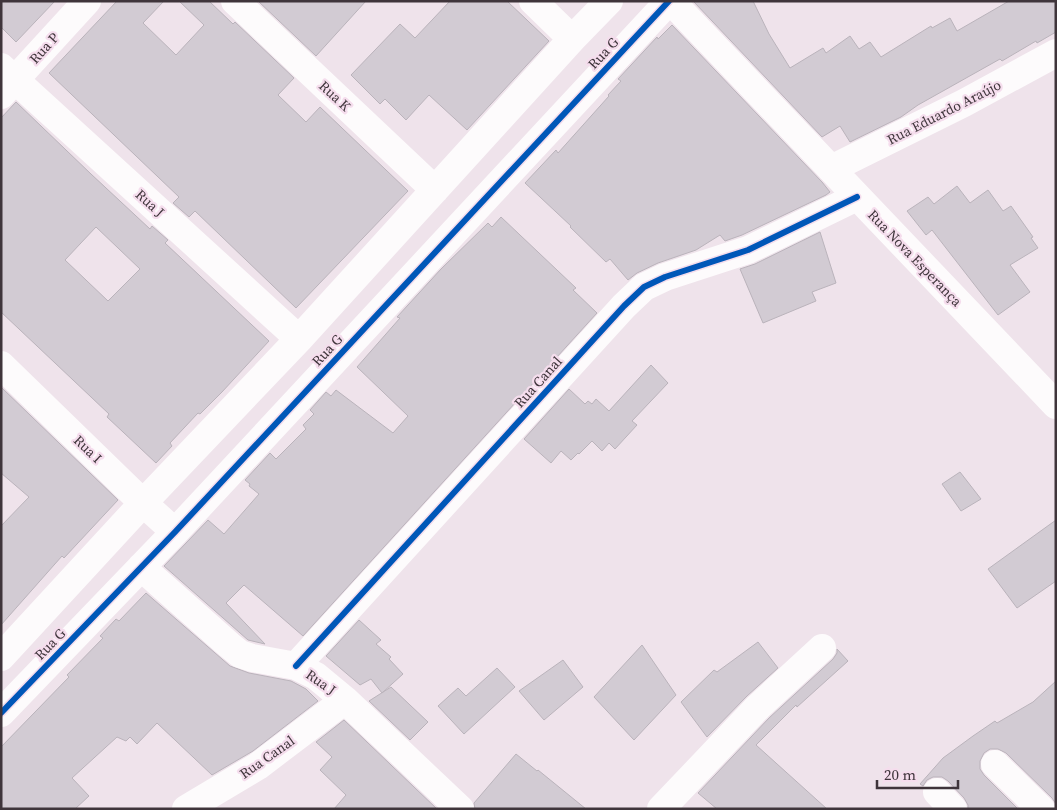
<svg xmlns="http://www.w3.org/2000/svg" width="1057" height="810" viewBox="0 0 1057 810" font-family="'Source Serif 4',serif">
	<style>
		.building { fill: #d2cbd3; stroke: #bab3bb; fill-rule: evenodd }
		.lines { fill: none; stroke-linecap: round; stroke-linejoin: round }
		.minor { stroke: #fdfbfc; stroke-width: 28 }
		.cycleway-casing { stroke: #f5dded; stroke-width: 9 }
		.cycleway { stroke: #0057b8; stroke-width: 6 }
		.labels { text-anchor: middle; stroke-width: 4.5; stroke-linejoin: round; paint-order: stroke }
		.street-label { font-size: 14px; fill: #3f353b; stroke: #f5dded }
	</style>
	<rect width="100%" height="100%" fill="#efe3eb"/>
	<path class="building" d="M1,1H55L16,42L1,27Z
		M117,1H164L143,23L176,55L204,25L179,1H209L233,24L235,22L294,78L278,95L306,122L320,107L408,191L296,308L195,211L189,217L173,203L179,197L49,73Z
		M258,1H366L316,56Z
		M450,1H507L549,41L467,130L429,95L406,120L385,99L380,104L351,75L400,24L415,38Z
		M695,1H753L769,34L790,68L823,48L826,53L850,36L859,49L870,42L881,57L931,26L932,28L950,18L957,31L1009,1H1056V32L1037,43L1036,41L1002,61L1000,59L918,105L901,117L850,142L840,126L822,137L694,2Z
		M672,25L822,182L830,192L826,195L742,235L725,241L720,235L696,250L658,263L637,273L628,280L610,259L606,262L570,227L571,226L525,183L556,150L558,153L609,96L608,95L621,81L618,79L657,37L658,39Z
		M16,102L91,174L150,229L152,226L168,240L165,243L269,341L222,392L200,414L198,413L170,443L172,446L156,463L107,417L109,414L1,312V118ZM96,227L140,269L108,301L65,260Z
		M957,186L970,203L988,190L1003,211L1011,206L1033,237L1031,238L1038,248L1010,265L1030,292L998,315L932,230L926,235L907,211L928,197L934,204Z
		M501,217L576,288L573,290L597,313L303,636L244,585L226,603L265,644L248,640L164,566L208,520L224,534L259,494L249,486L250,484L245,480L270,453L276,459L306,429L303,425L314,414L310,410L326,392L331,396L336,390L393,433L408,416L357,367L400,318L397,317L441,269L488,223L492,227Z
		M820,232L836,283L812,292L816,301L763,323L740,269L755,264Z
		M651,365L668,383L632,421L637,425L615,449L609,443L602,451L592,441L579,454L578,453L571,460L561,451L551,463L524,439L569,389L585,404L588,401L592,404L596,399L609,411Z
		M1,387L118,500L64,558L62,556L1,625V526L29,497L1,473Z
		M960,472L981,499L961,511L942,484Z
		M1056,520V581L1017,608L988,569Z
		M146,593L230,666L249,673L291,681L306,689L318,701L253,751L212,775L157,723L137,744L130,737L126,741L117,737L72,778L89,796L75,809H1V747L69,677L67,675L103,638L100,636L116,619L119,621Z
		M359,620L381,640L376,644L391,657L389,659L403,674L382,693L371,679L360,685L326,656Z
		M758,642L778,668L747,696L707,737L681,702L714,670L717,672Z
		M642,645L676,695L634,740L594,697Z
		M837,649L848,661L797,707L796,705L756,745L827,809H717L698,793L769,718L833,659L837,653Z
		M563,660L583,687L544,720L519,691Z
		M497,668L515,687L464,734L438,706L458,688L466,696Z
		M1056,681V804L1052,798L1006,753L998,749H990L984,753L980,761V769L984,775L1018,809H968V805L964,798L948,781L942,777H933L927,780L923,786L920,784L943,758L973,736L995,721L997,723L1033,702Z
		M391,687L428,722L410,740L369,701Z
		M344,720L437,809H334L346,795L320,770L332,757L316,742Z
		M516,754L537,771L538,770L586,809H475L474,803Z"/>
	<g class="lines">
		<path class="minor" d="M235,1L435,190
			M533,1L572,39
			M671,1L1056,405
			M1,67L299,339
			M1,95L87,1
			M831,169L964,103L1056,53
			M1,365L143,503L175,532
			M141,567L229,645L240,654L252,658L296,666L316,676L345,700L460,809
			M1,657L143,503L299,339L572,39L609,1
			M296,666L624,306L644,287L665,277L748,250L857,197
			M1,713L175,532L669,1
			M995,764L1041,809
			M937,792L953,809
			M186,809L258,766L345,700
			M661,809L758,707L822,648"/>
		<defs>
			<path id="cycleway" d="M296,666L624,306L644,287L665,277L748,250L857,197
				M1,713L175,532L669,1"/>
		</defs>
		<use href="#cycleway" class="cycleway-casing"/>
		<use href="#cycleway" class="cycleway"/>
	</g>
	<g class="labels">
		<g class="street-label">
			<text transform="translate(44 48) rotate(-48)" y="5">Rua P</text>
			<text transform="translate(603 53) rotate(-47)" y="5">Rua G</text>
			<text transform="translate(335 96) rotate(43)" y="5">Rua K</text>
			<text transform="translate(944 112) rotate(-27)" y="5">Rua Eduardo Araújo</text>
			<text transform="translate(150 203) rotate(42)" y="5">Rua J</text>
			<text transform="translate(915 258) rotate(46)" y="5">Rua Nova Esperança</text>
			<text transform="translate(327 350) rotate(-47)" y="5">Rua G</text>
			<text transform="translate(538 382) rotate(-48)" y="5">Rua Canal</text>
			<text transform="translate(88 449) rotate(44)" y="5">Rua I</text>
			<text transform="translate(50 644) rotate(-46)" y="5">Rua G</text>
			<text transform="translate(321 682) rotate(35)" y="5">Rua J</text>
			<text transform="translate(267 757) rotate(-35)" y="5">Rua Canal</text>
		</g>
	</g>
	<rect width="1057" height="810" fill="none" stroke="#3f353b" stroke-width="5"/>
	<path d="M877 780v8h81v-8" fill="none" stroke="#3f353b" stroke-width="2.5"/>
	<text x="884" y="780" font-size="15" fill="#3f353b" stroke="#f5dded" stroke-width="4" paint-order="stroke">20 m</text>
</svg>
